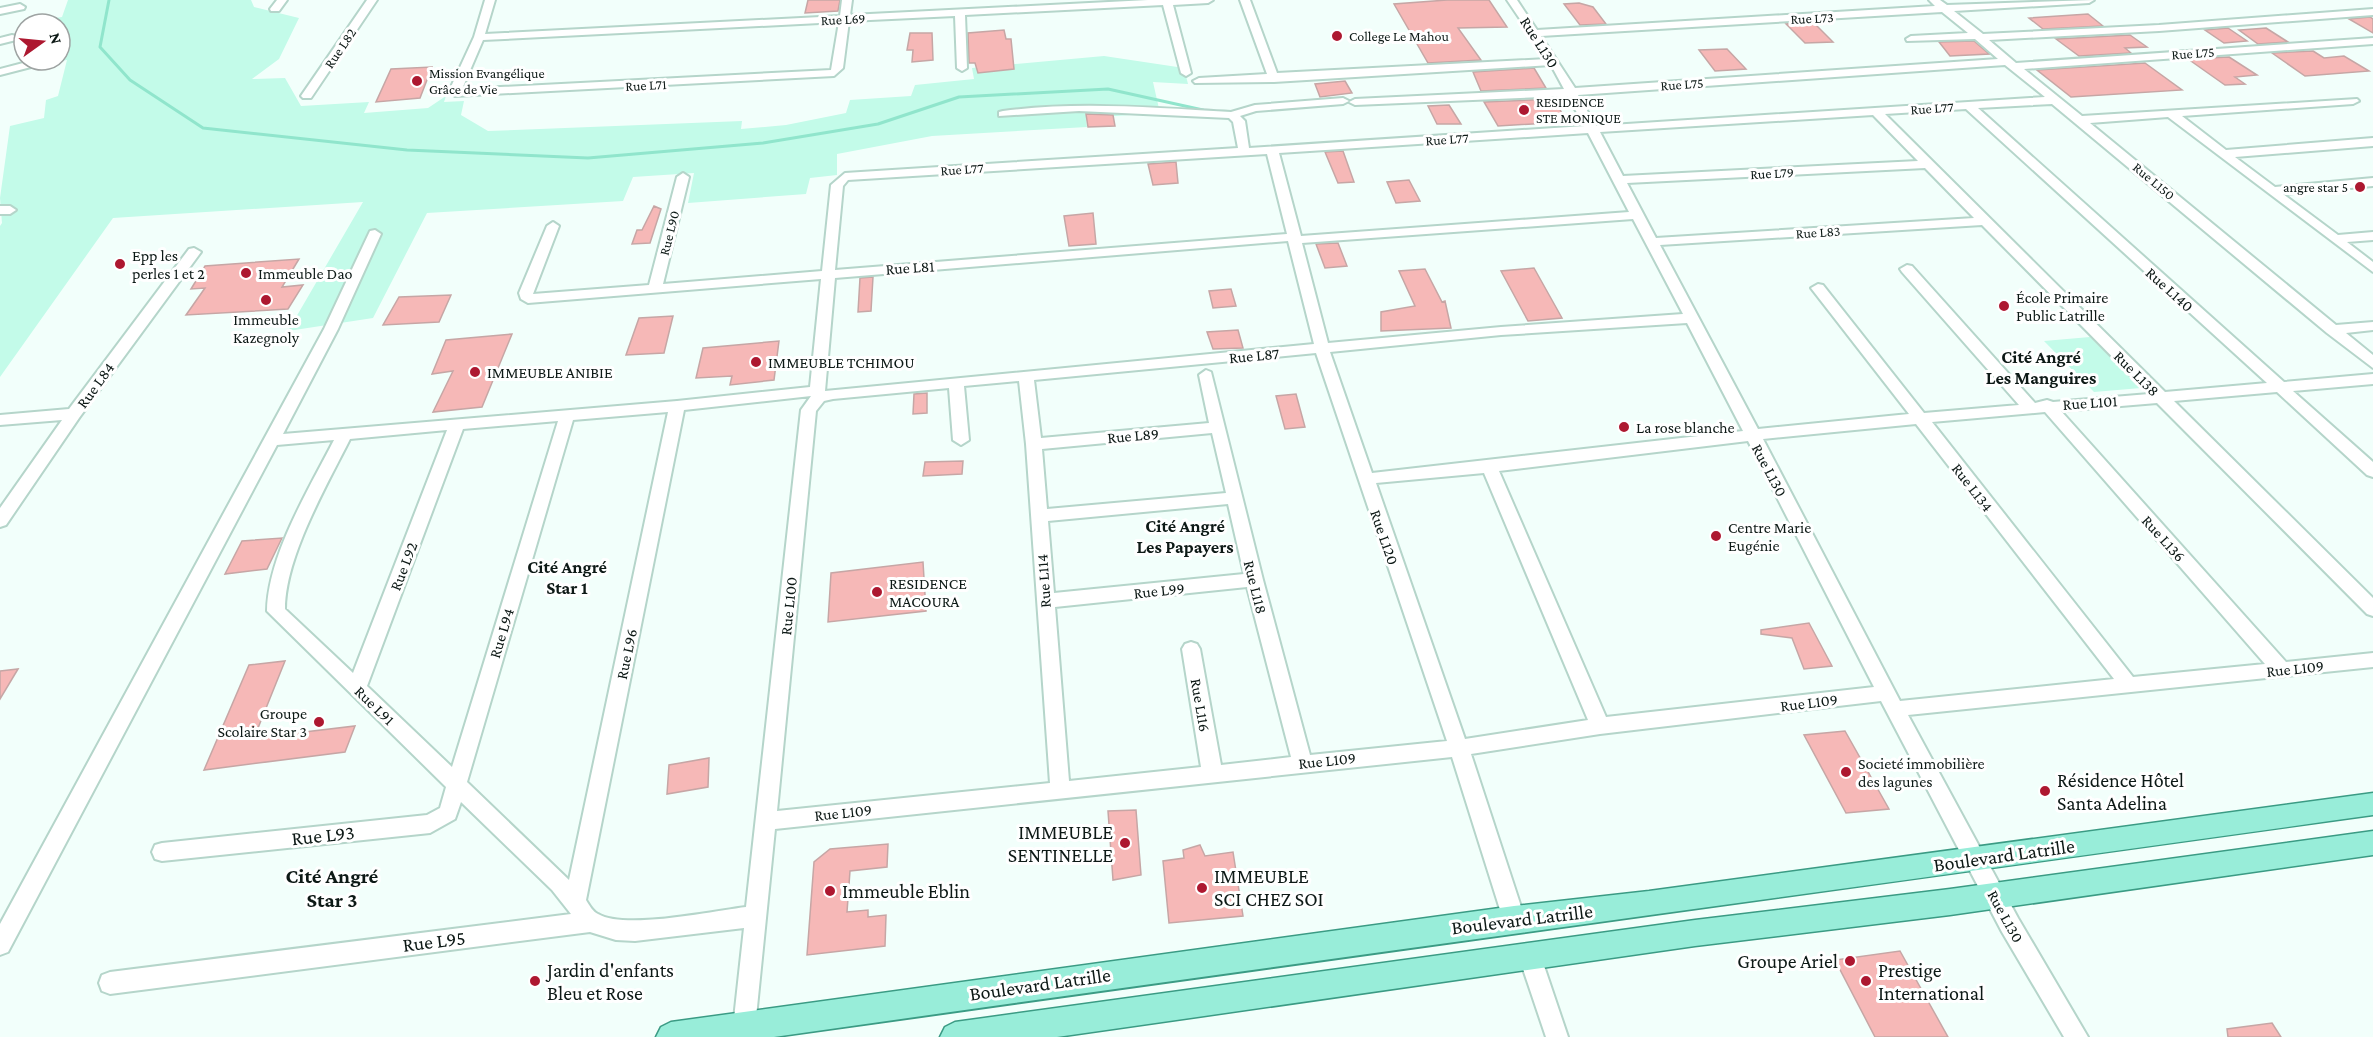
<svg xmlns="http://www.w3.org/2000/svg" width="2373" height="1037" viewBox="0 0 2373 1037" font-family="'Crimson Pro',serif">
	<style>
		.green { fill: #c3fbe9 }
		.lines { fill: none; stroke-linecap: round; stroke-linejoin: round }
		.stream { stroke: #90e5cc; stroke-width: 3 }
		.building { fill: #f6b8b7; stroke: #c6a6a5; stroke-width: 1.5 }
		.minor-casing { stroke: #b5d5ca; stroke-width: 4 }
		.major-casing { stroke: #3b9b84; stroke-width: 3 }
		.minor { fill: #fff; fill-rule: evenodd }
		.major { fill: #98edd9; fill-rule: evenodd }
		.poi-dot { fill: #ad1830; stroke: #fff; stroke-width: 2 }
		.labels { text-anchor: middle; stroke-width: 6; stroke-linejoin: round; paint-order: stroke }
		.far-street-label { font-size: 14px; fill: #0d1916; stroke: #fff }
		.far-poi-label { font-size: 14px; fill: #0d1916; stroke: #fff; text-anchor: start }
		.street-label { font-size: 16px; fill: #0d1916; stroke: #fff }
		.poi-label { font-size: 16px; fill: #0d1916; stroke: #fff; text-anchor: start }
		.neighbourhood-label { font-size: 18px; font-weight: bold; fill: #0d1916; stroke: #fff }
		.near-poi-label { font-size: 20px; fill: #0d1916; stroke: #fff; text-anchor: start }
		.near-street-label { font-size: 20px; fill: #0d1916; stroke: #fff }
		.near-neighbourhood-label { font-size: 21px; font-weight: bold; fill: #0d1916; stroke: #fff }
	</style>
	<rect width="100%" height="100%" fill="#f2fffb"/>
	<path class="green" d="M68,0H251L254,7L299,18L279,59L252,79L285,78L301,106L369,102L364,113L428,108L446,96L444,102L464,101L461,115L488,131L742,121L741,129L786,125L846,113L850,100L911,96L915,85L974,79L972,68L1104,56L1184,68L1188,84L1153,82L1160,113L1086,118L1087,127L932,136L837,154V175L810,178L806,194L688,203L694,173L633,177L623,201L427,213L373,318L288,331L363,202L113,218L0,377V226L2,223L0,198L10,126L44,118L46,100L58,96L67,60L43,64V60H60V24H39L35,21L62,17Z
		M2090,337L2141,388L2094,392L2044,341Z"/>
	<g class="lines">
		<path class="stream" d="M109,0L100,47L130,80L203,128L407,150L588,158L763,143L878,124L959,97L1108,89L1203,110"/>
	</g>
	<path class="building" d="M808,0H840L838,11L805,13Z
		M1447,0H1489L1507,27L1458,28L1481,60L1428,63L1394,4Z
		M1579,3L1593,7L1606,24L1580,25L1564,4Z
		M2088,14L2103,26L2043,29L2029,18Z
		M2370,17L2373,19V33L2349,19Z
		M1813,22L1833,42L1805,43L1786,24Z
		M2228,28L2247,41L2224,43L2205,30Z
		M2266,28L2288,42L2258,44L2239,30Z
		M1004,30L1006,39H1011L1014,69L978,73L975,63H969L968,33Z
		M910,33H932L933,60L912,62L913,50H907Z
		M2130,35L2147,47L2125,48L2131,53L2079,56L2056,39Z
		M1974,41L1989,54L1950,56L1939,42Z
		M1727,49L1746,69L1715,71L1699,50Z
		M2313,51L2324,58L2344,56L2369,71L2305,76L2272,53Z
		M2229,57L2257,75L2235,77L2245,84L2225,85L2188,59Z
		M2145,63L2182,90L2071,97L2037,70Z
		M432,67L420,98L376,102L391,69Z
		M1534,68L1546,88L1481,91L1473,72Z
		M1345,81L1352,93L1320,97L1315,84Z
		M1555,99L1566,122L1498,126L1484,102Z
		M1449,105L1461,124H1437L1428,106Z
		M1086,114L1113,115L1115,126L1088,127Z
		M1343,151L1354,182L1338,183L1325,152Z
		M1176,162L1178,183L1153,185L1148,164Z
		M1409,180L1420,201L1396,203L1387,182Z
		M654,206L661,209L650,243L632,244L637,230H642Z
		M1093,213L1096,244L1069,246L1064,216Z
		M1338,243L1347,266L1325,268L1316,244Z
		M299,259L282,287L303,285L288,309L186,315L205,288L191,289L205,266Z
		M1534,268L1562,318L1528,321L1501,271Z
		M1425,269L1442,302L1445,301L1451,328L1381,331V312L1415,306L1399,271Z
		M873,277L871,311L858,312L860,278Z
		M1231,289L1236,306L1213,308L1209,291Z
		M451,295L439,322L383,325L399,297Z
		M673,316L664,353L626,355L639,318Z
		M1238,330L1243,348L1213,349L1207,332Z
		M512,334L482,407L433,412L453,371L432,374L446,340Z
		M779,341L774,380L730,385L732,376L696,378L703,348Z
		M927,393V413L913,414L914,394Z
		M1296,394L1305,427L1285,429L1276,396Z
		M963,461L962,474L923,476L925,462Z
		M282,538L267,569L225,574L242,541Z
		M923,562L926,611L828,622L831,573Z
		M1809,623L1832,666L1804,669L1792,638L1761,634V630Z
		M285,661L254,738L355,726L345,752L204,770L249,665Z
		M18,669L0,699V671Z
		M1845,731L1889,809L1846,813L1804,735Z
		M709,758L708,787L667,794L669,765Z
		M1136,810L1141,875L1113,880L1108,811Z
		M888,844L887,867L850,871L847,912L868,910V917L886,915L885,946L807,955L814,862L830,849Z
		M1200,845L1205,856L1233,852L1243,916L1169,923L1163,861L1184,858L1183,850Z
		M1900,951L1948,1037H1875L1835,960Z
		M2272,1023L2281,1037H2228L2227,1029Z"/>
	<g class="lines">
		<defs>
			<path id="minor" d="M277,0H287L279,11H271L270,9Z
				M367,0H377L311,98H303L301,96Z
				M485,0H495L485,34L840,16L842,0H852L850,15L1148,0H1213L1208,3L1173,5L1191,73L1186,76L1181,73L1163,5L965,15L967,68L962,71L957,68L955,16L849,21L843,68L834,76L455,96L450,89L474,37ZM839,22L831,70L462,89L483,40Z
				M1240,0H1250L1277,73L1547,59L1507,0H1517L1537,30L1935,6L1929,0H1940L1947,5L2094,0L2089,3L1954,11L1983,34L2159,25L2373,9V15L2159,31L1989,40L2016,63L2373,38V44L2024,69L2082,116L2357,99L2359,101L2353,104L2182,116L2226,150L2373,138V146L2235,157L2275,187L2373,178V186L2283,194L2338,235L2373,232V240L2347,242L2373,262V272L2168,117L2090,123L2336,325L2373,322V330L2346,333L2373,355V368L2327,333L2052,104L1978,108L2284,382L2373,374V384L2293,391L2373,462V477L2367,475L2277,392L2174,401L2373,598V616L2367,614L2157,403L2061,411L2286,662L2373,653V667L1908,715L2018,918L2088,1037H2064L2002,932L1881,701L1600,734L1471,754L1525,919L1522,926L1514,929L1506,926L1503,919L1452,757L775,829L754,1037H732L744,928L635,941L616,940L590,932L110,994L102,991L99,983L102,975L110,972L571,914L552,890L461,802L455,819L430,833L162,861L155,859L152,852L155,845L162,843L427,815L440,808L446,787L267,611C268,555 309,489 334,440L277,445L8,952L0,955V924L324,329L370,231L375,230L381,234L338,329L283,434L677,401L810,387L821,279L528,303L521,299L519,293L547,226L553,222L559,226L533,294L649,285L677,177L683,173L689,177L663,284L822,271L831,185L845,173L1238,148L1233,122L1229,118L1079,111L999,116V112L1003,111C1079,101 1155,108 1231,112L1255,105L1343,98L1349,101L1343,104L1256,111L1240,116L1245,121L1249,148L1585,126L1567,96L1355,105L1349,102L1355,99L1564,89L1551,65L1274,82L1195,83L1193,81L1199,78L1267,74ZM1942,12L1968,33L1911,36L1906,39L1907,41L1975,39L1998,59L1575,88L1541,36ZM2005,65L2045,97L1596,126L1578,95ZM1966,109L2267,383L2165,392L1885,114ZM1873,115L1918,161L1623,176L1600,132ZM1588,133L1629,212L1301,236L1279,153ZM1267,154L1287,234L835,270L843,186L848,180ZM1925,168L1974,218L1656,238L1627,183ZM1633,219L1683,314L1501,327L1328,343L1302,243ZM1982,225L2149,394L2053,402L2047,400L2035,403L1912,266L1907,265L1900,269L1902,272L2019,405L1924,413L1823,285L1818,284L1811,288L1909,414L1758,429L1660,245ZM1288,241L1314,344L825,391L835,278ZM1687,323L1743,431L1372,473L1330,352L1501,335ZM1316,353L1447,741L1310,755L1263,580L1211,372L1206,370L1199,375L1209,423L1041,438L1034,380ZM1019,381L1026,444L1050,783L777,811L816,411L824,401L833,399L949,388L953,440L961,445L969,440L964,386ZM811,396L801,410L746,907C713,911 625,930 598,914C593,912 589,905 586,900L684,410ZM668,412L569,880L467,782L573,420ZM2045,412L2265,664L2133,677L1932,422ZM558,421L452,767L367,686L463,429ZM1916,424L2114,679L1900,701L1763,439ZM447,430L353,673L285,609C285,557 327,485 350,439ZM1212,433L1226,493L1047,509L1042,449ZM1748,441L1874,687L1606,717L1499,471ZM1484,473L1588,720L1465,739L1376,483ZM1228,504L1244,574L1054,593L1048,521ZM1247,587L1291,757L1221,765L1200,649L1197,644L1191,642L1185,644L1182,649L1201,767L1069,781L1055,607Z
				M20,4L25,7L24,9L0,14V8Z
				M12,35L16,36V40L0,44V38Z
				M27,62L32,65L31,67L0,75V69Z
				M0,206H10L16,210L10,214H0Z
				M194,248L201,252L79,418L6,525L0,527V508L62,420L0,425V415L69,409L189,249Z
				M1530,947L1538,950L1541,957L1568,1037H1546L1519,957L1522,950Z"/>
			<path id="major" d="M2373,793V815C1840,890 1307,961 774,1037H656L661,1027L671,1022L1514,906L1649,891Z
				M2373,831V855L1950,915L1695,946L1057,1037H940L945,1027L955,1022L1695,920L1950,889Z"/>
		</defs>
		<use href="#minor" class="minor-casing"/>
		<use href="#major" class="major-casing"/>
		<use href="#minor" class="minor"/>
		<use href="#major" class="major"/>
	</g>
	<g class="poi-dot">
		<circle cx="1337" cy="36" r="6"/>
		<circle cx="417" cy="81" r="6"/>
		<circle cx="1524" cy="110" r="6"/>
		<circle cx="2360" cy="187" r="6"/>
		<circle cx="120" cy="264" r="6"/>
		<circle cx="246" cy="273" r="6"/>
		<circle cx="266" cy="300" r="6"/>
		<circle cx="2004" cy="306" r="6"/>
		<circle cx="756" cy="362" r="6"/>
		<circle cx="475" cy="372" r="6"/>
		<circle cx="1624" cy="427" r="6"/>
		<circle cx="1716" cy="536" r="6"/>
		<circle cx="877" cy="592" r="6"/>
		<circle cx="319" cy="722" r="6"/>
		<circle cx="1846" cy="772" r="6"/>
		<circle cx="2045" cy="791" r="6"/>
		<circle cx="1125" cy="843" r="6"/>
		<circle cx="1202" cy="888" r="6"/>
		<circle cx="830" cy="891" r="6"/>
		<circle cx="1850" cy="961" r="6"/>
		<circle cx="535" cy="981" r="6"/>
		<circle cx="1866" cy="981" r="6"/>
	</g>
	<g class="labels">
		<g class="far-street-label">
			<text transform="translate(1812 18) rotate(-3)" y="5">Rue L73</text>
			<text transform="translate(843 19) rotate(-3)" y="5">Rue L69</text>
			<text transform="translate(340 48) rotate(-56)" y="5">Rue L82</text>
			<text transform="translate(2193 53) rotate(-4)" y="5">Rue L75</text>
			<text transform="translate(1682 84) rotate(-4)" y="5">Rue L75</text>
			<text transform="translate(646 85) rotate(-3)" y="5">Rue L71</text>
			<text transform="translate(1932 108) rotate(-4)" y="5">Rue L77</text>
			<text transform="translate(1447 139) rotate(-4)" y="5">Rue L77</text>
			<text transform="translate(962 169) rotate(-4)" y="5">Rue L77</text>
			<text transform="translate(1772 173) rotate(-3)" y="5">Rue L79</text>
			<text transform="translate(2154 181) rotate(40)" y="5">Rue L150</text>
			<text transform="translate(1818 232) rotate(-4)" y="5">Rue L83</text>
			<text transform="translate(669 233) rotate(-76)" y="5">Rue L90</text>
		</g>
		<g class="far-poi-label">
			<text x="1349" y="41">College Le Mahou</text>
			<text x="429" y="78">Mission Evangélique<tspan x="429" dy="16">Grâce de Vie</tspan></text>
			<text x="1536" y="107">RESIDENCE<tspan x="1536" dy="16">STE MONIQUE</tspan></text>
			<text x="2348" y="192" text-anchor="end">angre star 5</text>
		</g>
		<g class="street-label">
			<text transform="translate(1540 42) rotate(57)" y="6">Rue L130</text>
			<text transform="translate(910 267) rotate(-4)" y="6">Rue L81</text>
			<text transform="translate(2170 289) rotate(42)" y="6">Rue L140</text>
			<text transform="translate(1254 355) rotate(-5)" y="6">Rue L87</text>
			<text transform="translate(2137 373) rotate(45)" y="6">Rue L138</text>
			<text transform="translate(95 385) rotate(-54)" y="6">Rue L84</text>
			<text transform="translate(2090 402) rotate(-4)" y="6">Rue L101</text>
			<text transform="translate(1133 435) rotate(-5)" y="6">Rue L89</text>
			<text transform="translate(1770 470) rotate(62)" y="6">Rue L130</text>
			<text transform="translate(1973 487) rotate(52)" y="6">Rue L134</text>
			<text transform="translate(1385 537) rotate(71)" y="6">Rue L120</text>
			<text transform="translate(2164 538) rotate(48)" y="6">Rue L136</text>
			<text transform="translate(403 566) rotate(-69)" y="6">Rue L92</text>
			<text transform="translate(1043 581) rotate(-94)" y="6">Rue L114</text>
			<text transform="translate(1256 587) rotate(76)" y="6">Rue L118</text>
			<text transform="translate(1159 590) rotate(-6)" y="6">Rue L99</text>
			<text transform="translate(788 606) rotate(-84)" y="6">Rue L100</text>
			<text transform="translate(501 633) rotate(-73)" y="6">Rue L94</text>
			<text transform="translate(626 654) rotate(-78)" y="6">Rue L96</text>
			<text transform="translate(2295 668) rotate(-6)" y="6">Rue L109</text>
			<text transform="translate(1809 702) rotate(-7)" y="6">Rue L109</text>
			<text transform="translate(375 705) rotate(44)" y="6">Rue L91</text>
			<text transform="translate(1201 705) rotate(80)" y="6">Rue L116</text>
			<text transform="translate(1327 760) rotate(-6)" y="6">Rue L109</text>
			<text transform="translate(843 812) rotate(-6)" y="6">Rue L109</text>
			<text transform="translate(2006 916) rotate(61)" y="6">Rue L130</text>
		</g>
		<g class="poi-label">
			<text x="132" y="261">Epp les<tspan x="132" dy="18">perles 1 et 2</tspan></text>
			<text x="258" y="279">Immeuble Dao</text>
			<text x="2016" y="303">École Primaire<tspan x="2016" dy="18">Public Latrille</tspan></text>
			<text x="266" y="325" text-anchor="middle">Immeuble<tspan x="266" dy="18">Kazegnoly</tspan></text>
			<text x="768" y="368">IMMEUBLE TCHIMOU</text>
			<text x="487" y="378">IMMEUBLE ANIBIE</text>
			<text x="1636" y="433">La rose blanche</text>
			<text x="1728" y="533">Centre Marie<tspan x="1728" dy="18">Eugénie</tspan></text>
			<text x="889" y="589">RESIDENCE<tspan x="889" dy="18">MACOURA</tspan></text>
			<text x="307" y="719" text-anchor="end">Groupe<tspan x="307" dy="18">Scolaire Star 3</tspan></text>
			<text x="1858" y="769">Societé immobilière<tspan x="1858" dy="18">des lagunes</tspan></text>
		</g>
		<g class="neighbourhood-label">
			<text x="2041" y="363">Cité Angré<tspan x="2041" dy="21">Les Manguires</tspan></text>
			<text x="1185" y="532">Cité Angré<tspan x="1185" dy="21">Les Papayers</tspan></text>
			<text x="567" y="573">Cité Angré<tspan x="567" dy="21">Star 1</tspan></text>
		</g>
		<g class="near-poi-label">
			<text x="2057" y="787">Résidence Hôtel<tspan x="2057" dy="23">Santa Adelina</tspan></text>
			<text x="1113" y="839" text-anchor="end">IMMEUBLE<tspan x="1113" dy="23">SENTINELLE</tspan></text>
			<text x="1214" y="883">IMMEUBLE<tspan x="1214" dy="23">SCI CHEZ SOI</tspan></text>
			<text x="842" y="898">Immeuble Eblin</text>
			<text x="1838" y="968" text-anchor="end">Groupe Ariel</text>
			<text x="547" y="977">Jardin d'enfants<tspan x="547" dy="23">Bleu et Rose</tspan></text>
			<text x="1878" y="977">Prestige<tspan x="1878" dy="23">International</tspan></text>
		</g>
		<g class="near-street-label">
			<text transform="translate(323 835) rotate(-6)" y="7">Rue L93</text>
			<text transform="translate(2004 855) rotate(-8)" y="7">Boulevard Latrille</text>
			<text transform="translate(1522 919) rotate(-7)" y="7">Boulevard Latrille</text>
			<text transform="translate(434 941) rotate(-7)" y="7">Rue L95</text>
			<text transform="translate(1040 984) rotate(-8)" y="7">Boulevard Latrille</text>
		</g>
		<g class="near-neighbourhood-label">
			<text x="332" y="883">Cité Angré<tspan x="332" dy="24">Star 3</tspan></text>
		</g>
	</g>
	<g transform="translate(42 42) rotate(75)"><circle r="28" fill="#ffffff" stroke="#9ea3a2" stroke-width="1.5"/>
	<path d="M0-4.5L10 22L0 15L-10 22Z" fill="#ad1830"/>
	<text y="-9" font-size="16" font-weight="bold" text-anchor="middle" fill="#0d1916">N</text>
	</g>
</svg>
